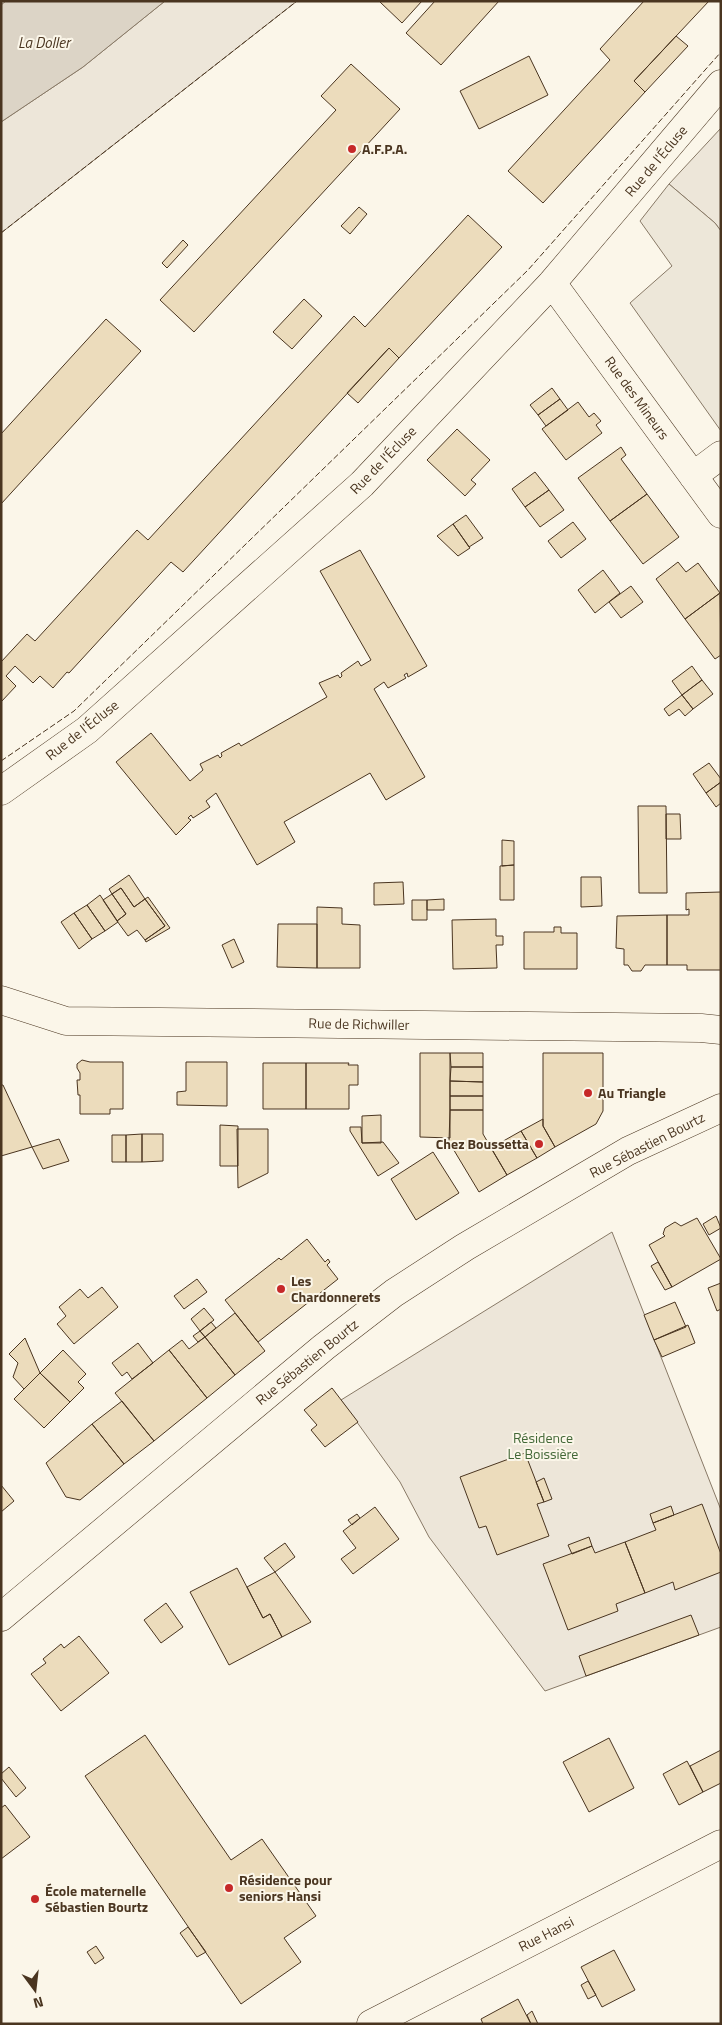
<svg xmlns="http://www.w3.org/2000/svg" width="722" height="2025" viewBox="0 0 722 2025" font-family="'Titillium Web',sans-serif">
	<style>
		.green { fill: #ede6d9; stroke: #887966 }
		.parking { fill: #ede7d9; stroke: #887966 }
		.water { fill: #dcd4c6; stroke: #887966 }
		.building { fill: #ecdcbc; stroke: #4a3520 }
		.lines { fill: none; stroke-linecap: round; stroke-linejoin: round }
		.minor-casing { stroke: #4a3520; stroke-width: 29 }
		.major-casing { stroke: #4a3520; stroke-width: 29 }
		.minor { stroke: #fbf6e9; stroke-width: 28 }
		.major { stroke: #fbf6e9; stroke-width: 28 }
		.fence { stroke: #4a3520; stroke-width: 1; stroke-dasharray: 6 2.5; stroke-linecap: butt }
		.poi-dot { fill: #c62828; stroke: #fbf6e9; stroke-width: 2 }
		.labels { text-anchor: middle; stroke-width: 4; stroke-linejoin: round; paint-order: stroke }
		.poi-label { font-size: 14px; font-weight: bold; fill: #4a3520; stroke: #fbf6e9; text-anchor: start }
		.street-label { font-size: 14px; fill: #4a3520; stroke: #fbf6e9 }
		.park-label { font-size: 14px; fill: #436837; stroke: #fbf6e9 }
		.water-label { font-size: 15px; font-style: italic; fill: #4a3520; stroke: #fbf6e9 }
	</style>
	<rect width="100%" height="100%" fill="#fbf6e9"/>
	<path class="green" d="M165,1H297L1,233V122L83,67Z
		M721,128V231L715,223L669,184Z
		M612,1232L721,1510V1627L545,1691L429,1537L400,1482L341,1400Z"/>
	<path class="parking" d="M669,184L715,223L721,231V431L630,303L672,266L640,221Z"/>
	<path class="water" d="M6,1H165L83,67L1,122V5Z"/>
	<path class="building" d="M381,1H422L402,23L380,2Z
		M435,1H499L441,65L406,33Z
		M644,1H709L634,81L645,92L543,203L508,171L610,60L600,49Z
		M676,36L688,46L645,92L634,81Z
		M529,56L548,95L479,129L460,91Z
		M351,64L400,109L194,332L160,300L336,110L321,96Z
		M359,207L367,214L350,234L341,226Z
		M468,215L502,247L399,358L389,348L183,572L171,562L69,673L67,672L53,688L40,676L33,683L15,666L6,676L16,686L1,702V662L27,634L35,641L137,530L148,540L354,316L365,327Z
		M183,240L188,245L167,268L162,263Z
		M304,299L322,316L292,349L273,332Z
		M106,319L141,351L1,504V434Z
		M389,348L399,358L358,403L347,393Z
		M552,388L560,399L538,415L530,405Z
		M560,399L568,410L546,426L538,415Z
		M578,402L589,417L594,413L601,421L596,425L602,433L566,460L542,429Z
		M457,429L490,460L471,480L476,484L465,496L427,460Z
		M621,447L626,455L621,459L647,494L610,521L578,478Z
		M535,472L549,490L525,507L512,489Z
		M549,490L564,510L540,527L525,507Z
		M647,494L679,537L643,564L610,521Z
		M466,515L483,538L469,547L453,524Z
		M573,522L586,539L561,558L548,541Z
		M453,524L470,548L458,556L437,536Z
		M360,550L427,666L408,677L407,673L404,675L406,678L388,688L384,682L374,689L425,777L386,800L370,773L284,822L295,842L257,865L216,793L206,801L210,807L193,818L191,815L188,818L191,820L176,835L116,762L151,733L190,781L203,770L200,764L218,755L220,758L222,756L221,753L239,743L241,746L327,697L319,683L338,675L340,678L342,676L341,673L358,661L361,666L371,660L320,571Z
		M678,562L686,572L698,563L720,593L685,619L656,579Z
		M603,570L620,593L595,613L578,590Z
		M631,586L643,602L621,618L609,602Z
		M720,593L721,655L715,659L685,619Z
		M692,666L702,680L682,695L672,681Z
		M702,680L713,694L693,709L682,695Z
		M682,695L693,709L685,716L679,709L669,716L664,709Z
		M709,763L721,779V782L706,793L693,774Z
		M721,782V803L716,807L706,793Z
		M638,806H666L667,893H639Z
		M666,814H680L681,839H666Z
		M502,840L514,841V865L502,866Z
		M514,865V900H500V866Z
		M129,875L145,899L134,907L121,888L112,894L109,889Z
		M581,877H601L602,906L581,907Z
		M403,882L404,904L374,905V883Z
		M121,888L134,907L145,899L165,926L145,940L137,930L128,936L117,921L126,914L112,894Z
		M721,892V970H687V965H667V915H689V909L686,910V893Z
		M112,894L126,914L117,921L103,900Z
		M100,895L118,922L105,931L87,905Z
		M148,897L170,928L146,942L145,940L165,926L145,899Z
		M444,899V910H427V900Z
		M412,900H427V920H412Z
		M87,905L105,931L92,939L74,913Z
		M317,907L342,908V924L360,925V968H317Z
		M74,913L92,939L79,949L61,922Z
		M667,915V965H645L641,971H632L628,965H624V949L616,948L617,916Z
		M496,919V936H503V945H496L497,968L453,969L452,920Z
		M278,924H317V968L277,967Z
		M554,927H561V933H577V969H524V932H554Z
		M234,939L244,962L232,968L222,945Z
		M420,1053H450V1138L420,1137Z
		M450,1053H483V1067H451Z
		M543,1053H603V1111L596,1124L555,1147L543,1126Z
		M82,1060L90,1062H123V1109H110V1114H80V1095H78L77,1080H80V1073L77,1068V1064Z
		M186,1062H227V1106L177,1105V1092L186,1091Z
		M263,1063H306V1109H263Z
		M306,1063H349L348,1065H358V1085H349V1109H306Z
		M451,1067H483V1082L450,1081Z
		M450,1081L483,1082V1096H450Z
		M1,1085H3L32,1147L1,1156Z
		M450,1096H483V1110H450Z
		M450,1110H483V1134L507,1175L479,1192L449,1142Z
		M381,1115V1143H362V1116Z
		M543,1119V1126L555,1147L537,1158L521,1131Z
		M220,1125L238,1126V1166H220Z
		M350,1127H361L362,1143L383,1142L399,1163L378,1176L350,1131Z
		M237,1129H268V1173L238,1188Z
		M521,1131L537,1158L507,1175L491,1148Z
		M142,1134H163V1161L142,1162Z
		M142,1134V1162H126V1135Z
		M112,1135H126V1162H112Z
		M59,1139L69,1161L43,1169L32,1147Z
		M433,1152L459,1193L416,1220L391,1179Z
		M716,1216L721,1228L709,1235L703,1224Z
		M697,1218L721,1259L672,1287L649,1245L665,1236L663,1234L665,1228L675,1222L681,1226Z
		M307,1239L325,1262L328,1259L330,1262L327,1265L338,1279L258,1342L225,1300L279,1258L281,1260Z
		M658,1262L672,1287L665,1290L651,1266Z
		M197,1279L207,1292L184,1309L174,1296Z
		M721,1283V1309L717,1311L708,1288Z
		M102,1287L118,1307L74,1344L57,1324L66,1316L59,1307L80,1289L88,1298Z
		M675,1302L686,1327L654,1340L644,1315Z
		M204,1308L214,1320L200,1331L191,1319Z
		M235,1313L265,1351L235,1375L205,1337Z
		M211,1322L216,1328L205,1337L200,1331Z
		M688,1325L695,1343L662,1357L654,1340Z
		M200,1331L205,1337L198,1342L193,1336Z
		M205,1337L235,1375L207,1398L169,1350L182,1340L189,1349Z
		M25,1338L40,1373L24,1389L13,1377L18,1363L9,1354Z
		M138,1343L153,1363L132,1379L127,1372L122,1376L112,1363Z
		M63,1350L86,1374L78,1382L84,1388L70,1402L40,1373Z
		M169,1350L207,1398L154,1441L115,1393Z
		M40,1373L70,1402L44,1428L14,1399Z
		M332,1388L358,1422L325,1447L311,1430L317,1425L304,1410Z
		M122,1401L154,1441L124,1464L92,1424Z
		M92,1424L124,1464L80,1500L66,1497L46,1463Z
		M525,1453L544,1502L537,1504L549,1536L497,1555L486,1526L479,1528L460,1477Z
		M544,1478L552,1499L544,1502L536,1482Z
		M1,1485L14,1501L1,1512Z
		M702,1504L721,1554V1572L675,1590L673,1582L645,1593L625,1542L656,1530L653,1523Z
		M671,1506L674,1515L653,1523L650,1514Z
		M375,1507L399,1539L353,1574L341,1559L356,1548L343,1531Z
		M357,1514L360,1518L352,1525L348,1520Z
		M589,1537L592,1546L572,1554L568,1545Z
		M625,1542L645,1593L616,1604L618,1611L568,1630L543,1564L592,1546L595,1553Z
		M285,1543L295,1557L275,1572L264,1558Z
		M237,1568L263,1618L270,1614L282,1637L229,1665L190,1592Z
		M275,1572L311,1622L282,1637L270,1614L263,1618L247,1587Z
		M166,1603L183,1627L161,1643L144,1620Z
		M691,1615L699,1635L586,1676L579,1656Z
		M79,1636L109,1673L61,1711L31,1674L46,1663L43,1659L61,1644L64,1648Z
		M145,1735L231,1860L262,1839L316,1916L284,1938L301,1962L241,2004L85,1776Z
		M609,1738L634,1788L589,1812L563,1762Z
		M721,1750V1783L703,1792L690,1766Z
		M687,1761L703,1792L679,1805L663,1774Z
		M9,1767L26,1788L16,1797L1,1778V1774Z
		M5,1805L30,1837L1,1859V1808Z
		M188,1927L206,1952L197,1957L180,1933Z
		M96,1946L104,1958L95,1964L87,1952Z
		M614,1950L635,1990L602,2007L581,1967Z
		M588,1981L596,1995L588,1999L581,1985Z
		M518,1999L531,2024H483L481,2019Z
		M532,2011L538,2024H531L527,2015Z"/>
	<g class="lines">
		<defs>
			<path id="minor" d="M552,283L721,514
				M693,476L721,455
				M1,791L87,730L362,484L552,283L721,84
				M1,1000L66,1021L701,1028L721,1030
				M371,2024L721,1844"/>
			<path id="major" d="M1,1617L324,1347L394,1293L465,1247L628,1151L721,1108"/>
		</defs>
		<use href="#minor" class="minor-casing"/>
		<use href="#major" class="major-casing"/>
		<use href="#minor" class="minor"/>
		<use href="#major" class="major"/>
		<path class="fence" d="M1,233L297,1
			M1,761L74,711L528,270L721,52"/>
	</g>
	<g class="poi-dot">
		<circle cx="352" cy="149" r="5"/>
		<circle cx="588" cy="1093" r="5"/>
		<circle cx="539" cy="1144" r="5"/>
		<circle cx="281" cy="1289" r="5"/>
		<circle cx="229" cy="1888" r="5"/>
		<circle cx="35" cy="1899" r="5"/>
	</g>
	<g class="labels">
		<g class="poi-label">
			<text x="362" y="154">A.F.P.A.</text>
			<text x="598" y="1098">Au Triangle</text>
			<text x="529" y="1149" text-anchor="end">Chez Boussetta</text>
			<text x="291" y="1286">Les<tspan x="291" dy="16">Chardonnerets</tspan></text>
			<text x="239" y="1885">Résidence pour<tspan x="239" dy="16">seniors Hansi</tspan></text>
			<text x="45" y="1896">École maternelle<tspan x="45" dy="16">Sébastien Bourtz</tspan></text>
		</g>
		<g class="street-label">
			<text transform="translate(656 161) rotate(-50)" y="5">Rue de l'Écluse</text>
			<text transform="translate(637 398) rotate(54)" y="5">Rue des Mineurs</text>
			<text transform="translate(383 460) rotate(-46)" y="5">Rue de l'Écluse</text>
			<text transform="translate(82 730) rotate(-38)" y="5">Rue de l'Écluse</text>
			<text transform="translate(359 1024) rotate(1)" y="5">Rue de Richwiller</text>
			<text transform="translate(647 1145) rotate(-27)" y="5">Rue Sébastien Bourtz</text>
			<text transform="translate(307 1362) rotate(-39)" y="5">Rue Sébastien Bourtz</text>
			<text transform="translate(546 1934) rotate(-27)" y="5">Rue Hansi</text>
		</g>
		<g class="park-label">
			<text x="543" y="1443">Résidence<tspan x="543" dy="16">Le Boissière</tspan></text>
		</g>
		<g class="water-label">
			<text x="44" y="48">La Doller</text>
		</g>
	</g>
	<rect width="722" height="2025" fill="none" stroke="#4a3520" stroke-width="5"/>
	<g transform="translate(35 1990) rotate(165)" stroke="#fbf6e9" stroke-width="4" paint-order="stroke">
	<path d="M0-4L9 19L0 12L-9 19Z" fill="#4a3520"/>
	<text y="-8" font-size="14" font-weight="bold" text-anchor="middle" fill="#4a3520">N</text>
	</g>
</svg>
